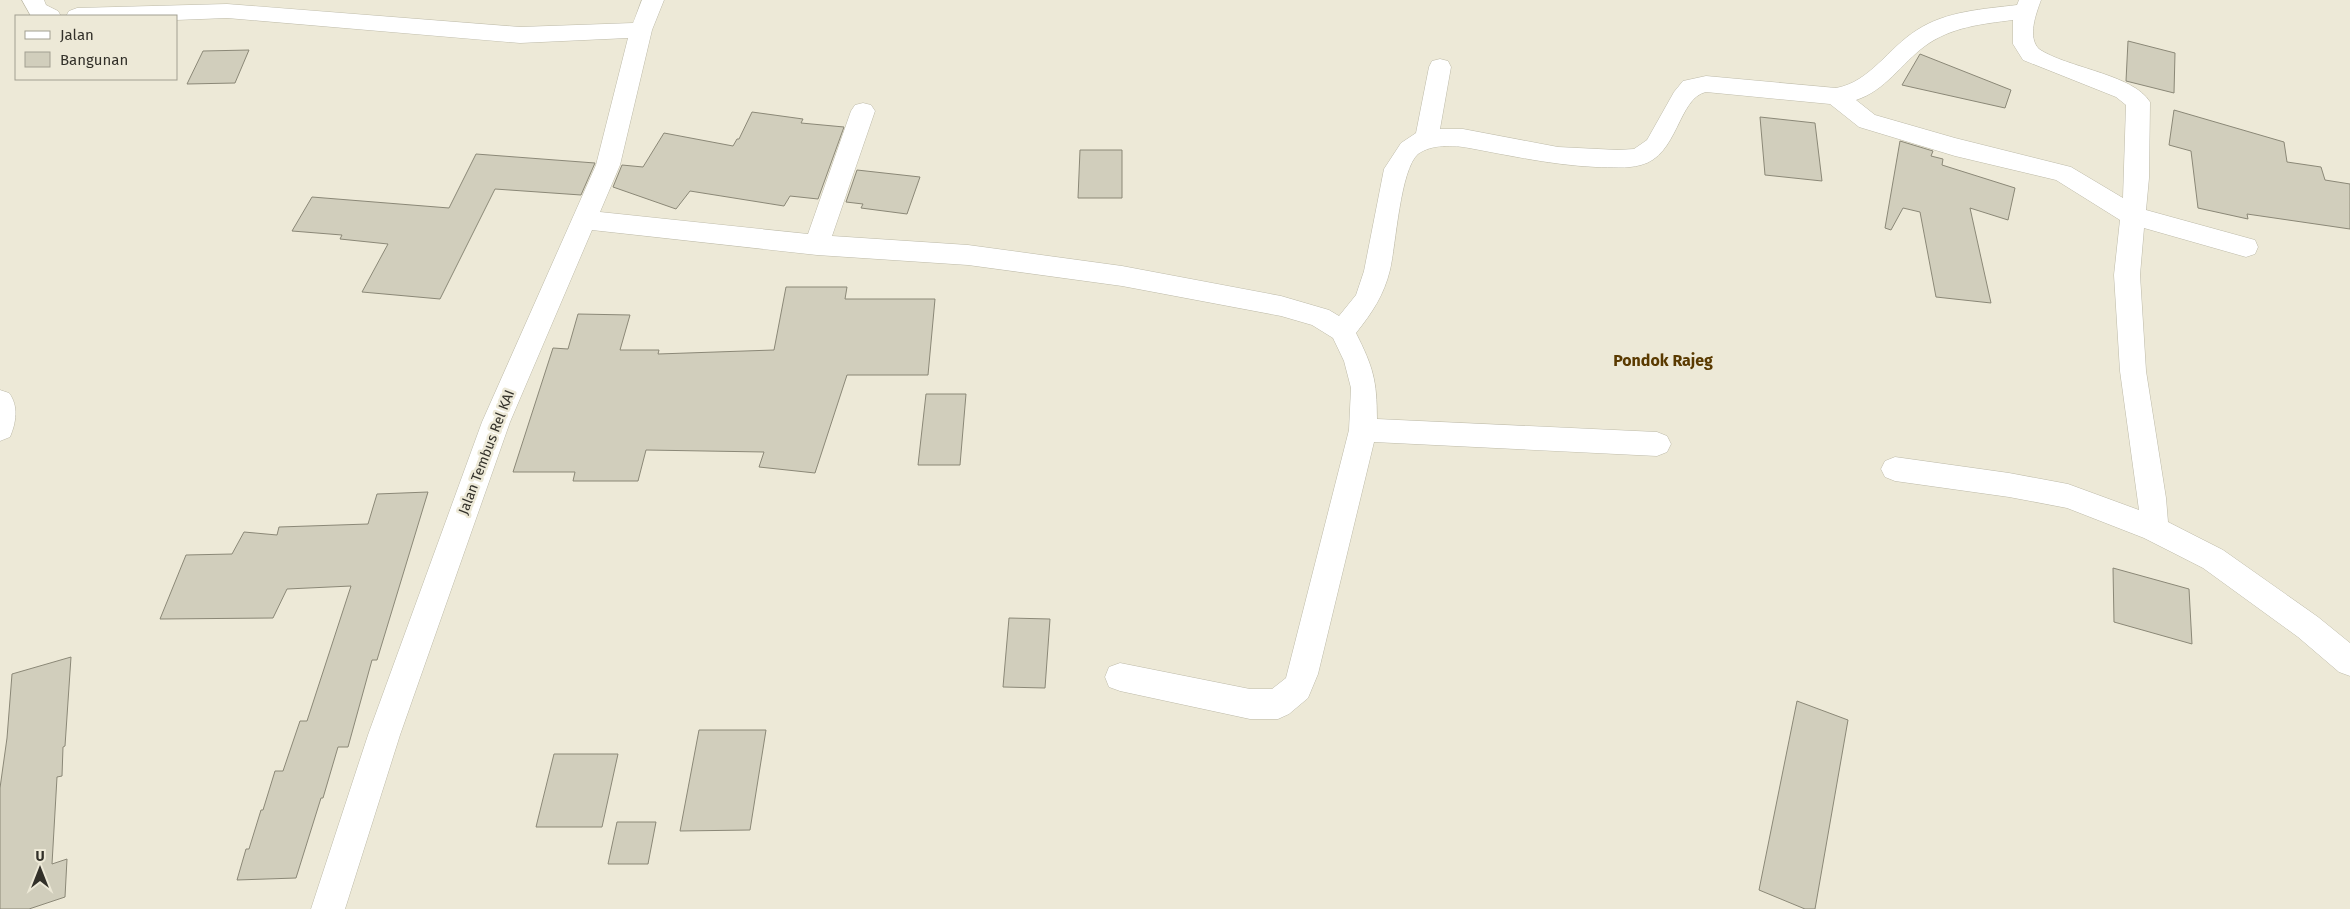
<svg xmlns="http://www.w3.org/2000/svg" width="2350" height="909" viewBox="0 0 2350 909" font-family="'Fira Sans',sans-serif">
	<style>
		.building { fill: #d1cebc; stroke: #8b8877 }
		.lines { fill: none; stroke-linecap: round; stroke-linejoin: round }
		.minor-casing { stroke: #bdbaa8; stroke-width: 1 }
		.minor { fill: #fff; fill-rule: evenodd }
		.labels { text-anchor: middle; stroke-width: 5; stroke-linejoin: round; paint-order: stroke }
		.street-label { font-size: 14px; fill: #323029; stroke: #ede9d7 }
		.quarter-label { font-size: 16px; font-weight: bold; fill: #5a3a00; stroke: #ede9d7 }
	</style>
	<rect width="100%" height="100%" fill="#ede9d7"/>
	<path class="building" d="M2128,41L2175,53L2174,93L2126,81Z
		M249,50L235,83L187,84L203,51Z
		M1920,54L2011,90L2005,108L1902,85Z
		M2174,110L2284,142L2287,162L2321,167L2325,180L2350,184V229L2247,214L2248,219L2198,208L2191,151L2169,145Z
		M752,112L803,119L801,123L844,127L818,199L790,196L784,206L690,191L676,209L613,187L622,165L643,167L664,133L733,146L737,139H739Z
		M1760,117L1815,123L1822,181L1765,175Z
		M1900,141L1933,151L1931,156L1943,159L1942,165L2015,188L2008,220L1970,208L1991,303L1936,297L1920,212L1903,208L1891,230L1885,228Z
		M1080,150H1122V198H1078Z
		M476,154L595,163L581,195L495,189L440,299L362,292L388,244L340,239L342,235L292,231L312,197L449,208Z
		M857,170L920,177L907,214L861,208L863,204L846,202Z
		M786,287H847L845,299H935L928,375H847L815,473L759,467L764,452L646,450L638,481H573L575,472H513L553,348L568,349L578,314L630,315L620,350H659L658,354L774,350Z
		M926,394H966L960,465H918Z
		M428,492L377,660H372L348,747H338L323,798H321L296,878L237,880L246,849H249L261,810H263L275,771H283L300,721H307L351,586L287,589L273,618L160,619L186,555L232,554L244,532L277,535L279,527L368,524L377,494Z
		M2113,568L2189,589L2192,644L2114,622Z
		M1009,618L1050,619L1045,688L1003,687Z
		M71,657L65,746L63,747L62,776L57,777L52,864L67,859L65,897L29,909H0V788L7,738L12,674Z
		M1797,701L1848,720L1815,909H1805L1759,890Z
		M699,730H766L750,830L680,831Z
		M554,754H618L602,827H536Z
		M617,822H656L648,864H608Z"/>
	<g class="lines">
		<defs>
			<path id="minor" d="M22,0H44L46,5L58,11L61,16H31Z
				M642,0H664L652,30L620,165L600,212L808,234L851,111L855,105L863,103L871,105L875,111L832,236L968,245L1122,266L1281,296L1329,310L1339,316L1356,295L1364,271L1384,169L1401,143L1416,133L1429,67L1432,61L1440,59L1448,61L1451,67L1440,129H1463L1558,147L1618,150L1634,149L1647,140L1674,92L1683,81L1706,76L1836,88C1870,82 1888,48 1917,30C1946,11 1984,9 2017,5L2019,0H2041C2036,14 2027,37 2039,49C2067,68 2133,74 2150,102L2149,178L2146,210L2255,240L2258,247L2255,254L2246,257L2144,228L2140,275L2146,371L2166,498L2168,522L2223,550L2318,617L2350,643V676L2339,672L2298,637L2203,568L2144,538L2067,508L2009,497L1895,481L1885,477L1881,469L1885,461L1895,457L2009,473L2068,484L2139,510L2120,371L2114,275L2120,220L2056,180L1955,156L1859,127L1830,104L1706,92C1678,98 1678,156 1641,165C1627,169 1611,167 1596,167C1553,165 1512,156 1469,148C1453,145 1432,144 1418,154C1400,170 1396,245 1390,270C1384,295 1372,313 1356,333C1373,367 1377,380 1377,419L1657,432L1667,436L1671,444L1667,452L1657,456L1374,442L1318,674L1308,698L1289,714L1278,719H1250L1120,691L1109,687L1105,677L1109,667L1120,663L1250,689H1272L1286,678L1349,430L1351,388L1344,361L1333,338L1312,325L1281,316L1122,286L968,265L817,255L592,230L510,422L400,735L345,909H311L368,735L482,422L596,165L628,38L520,43L227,18L176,20V16H66L69,11L77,8L227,4L520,27L633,23ZM2013,20V44L2023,60L2116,97L2126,105L2123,198L2071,167L1955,138L1875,115L1856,100C1885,91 1902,63 1925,46C1951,27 1982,24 2013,20Z
				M0,390L9,393C19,406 16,423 10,437L0,441Z"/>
		</defs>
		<use href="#minor" class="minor-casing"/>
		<use href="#minor" class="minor"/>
	</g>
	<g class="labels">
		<g class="street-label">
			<text transform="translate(486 452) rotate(-69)" y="5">Jalan Tembus Rel KAI</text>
		</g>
		<g class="quarter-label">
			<text x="1663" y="366">Pondok Rajeg</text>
		</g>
	</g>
	<rect x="15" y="15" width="162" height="65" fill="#ede9d7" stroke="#a29f91"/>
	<rect x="25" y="31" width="25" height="8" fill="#ffffff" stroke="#a29f91"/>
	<text x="60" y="40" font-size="15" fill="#323029">Jalan</text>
	<rect x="25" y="52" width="25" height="15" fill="#d1cebc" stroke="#a29f91"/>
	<text x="60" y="65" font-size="15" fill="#323029">Bangunan</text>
	<g transform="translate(40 869)" stroke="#ede9d7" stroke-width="4" paint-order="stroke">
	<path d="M0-4L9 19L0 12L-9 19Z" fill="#323029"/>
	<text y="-8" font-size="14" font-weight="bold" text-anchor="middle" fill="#323029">U</text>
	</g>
</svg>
